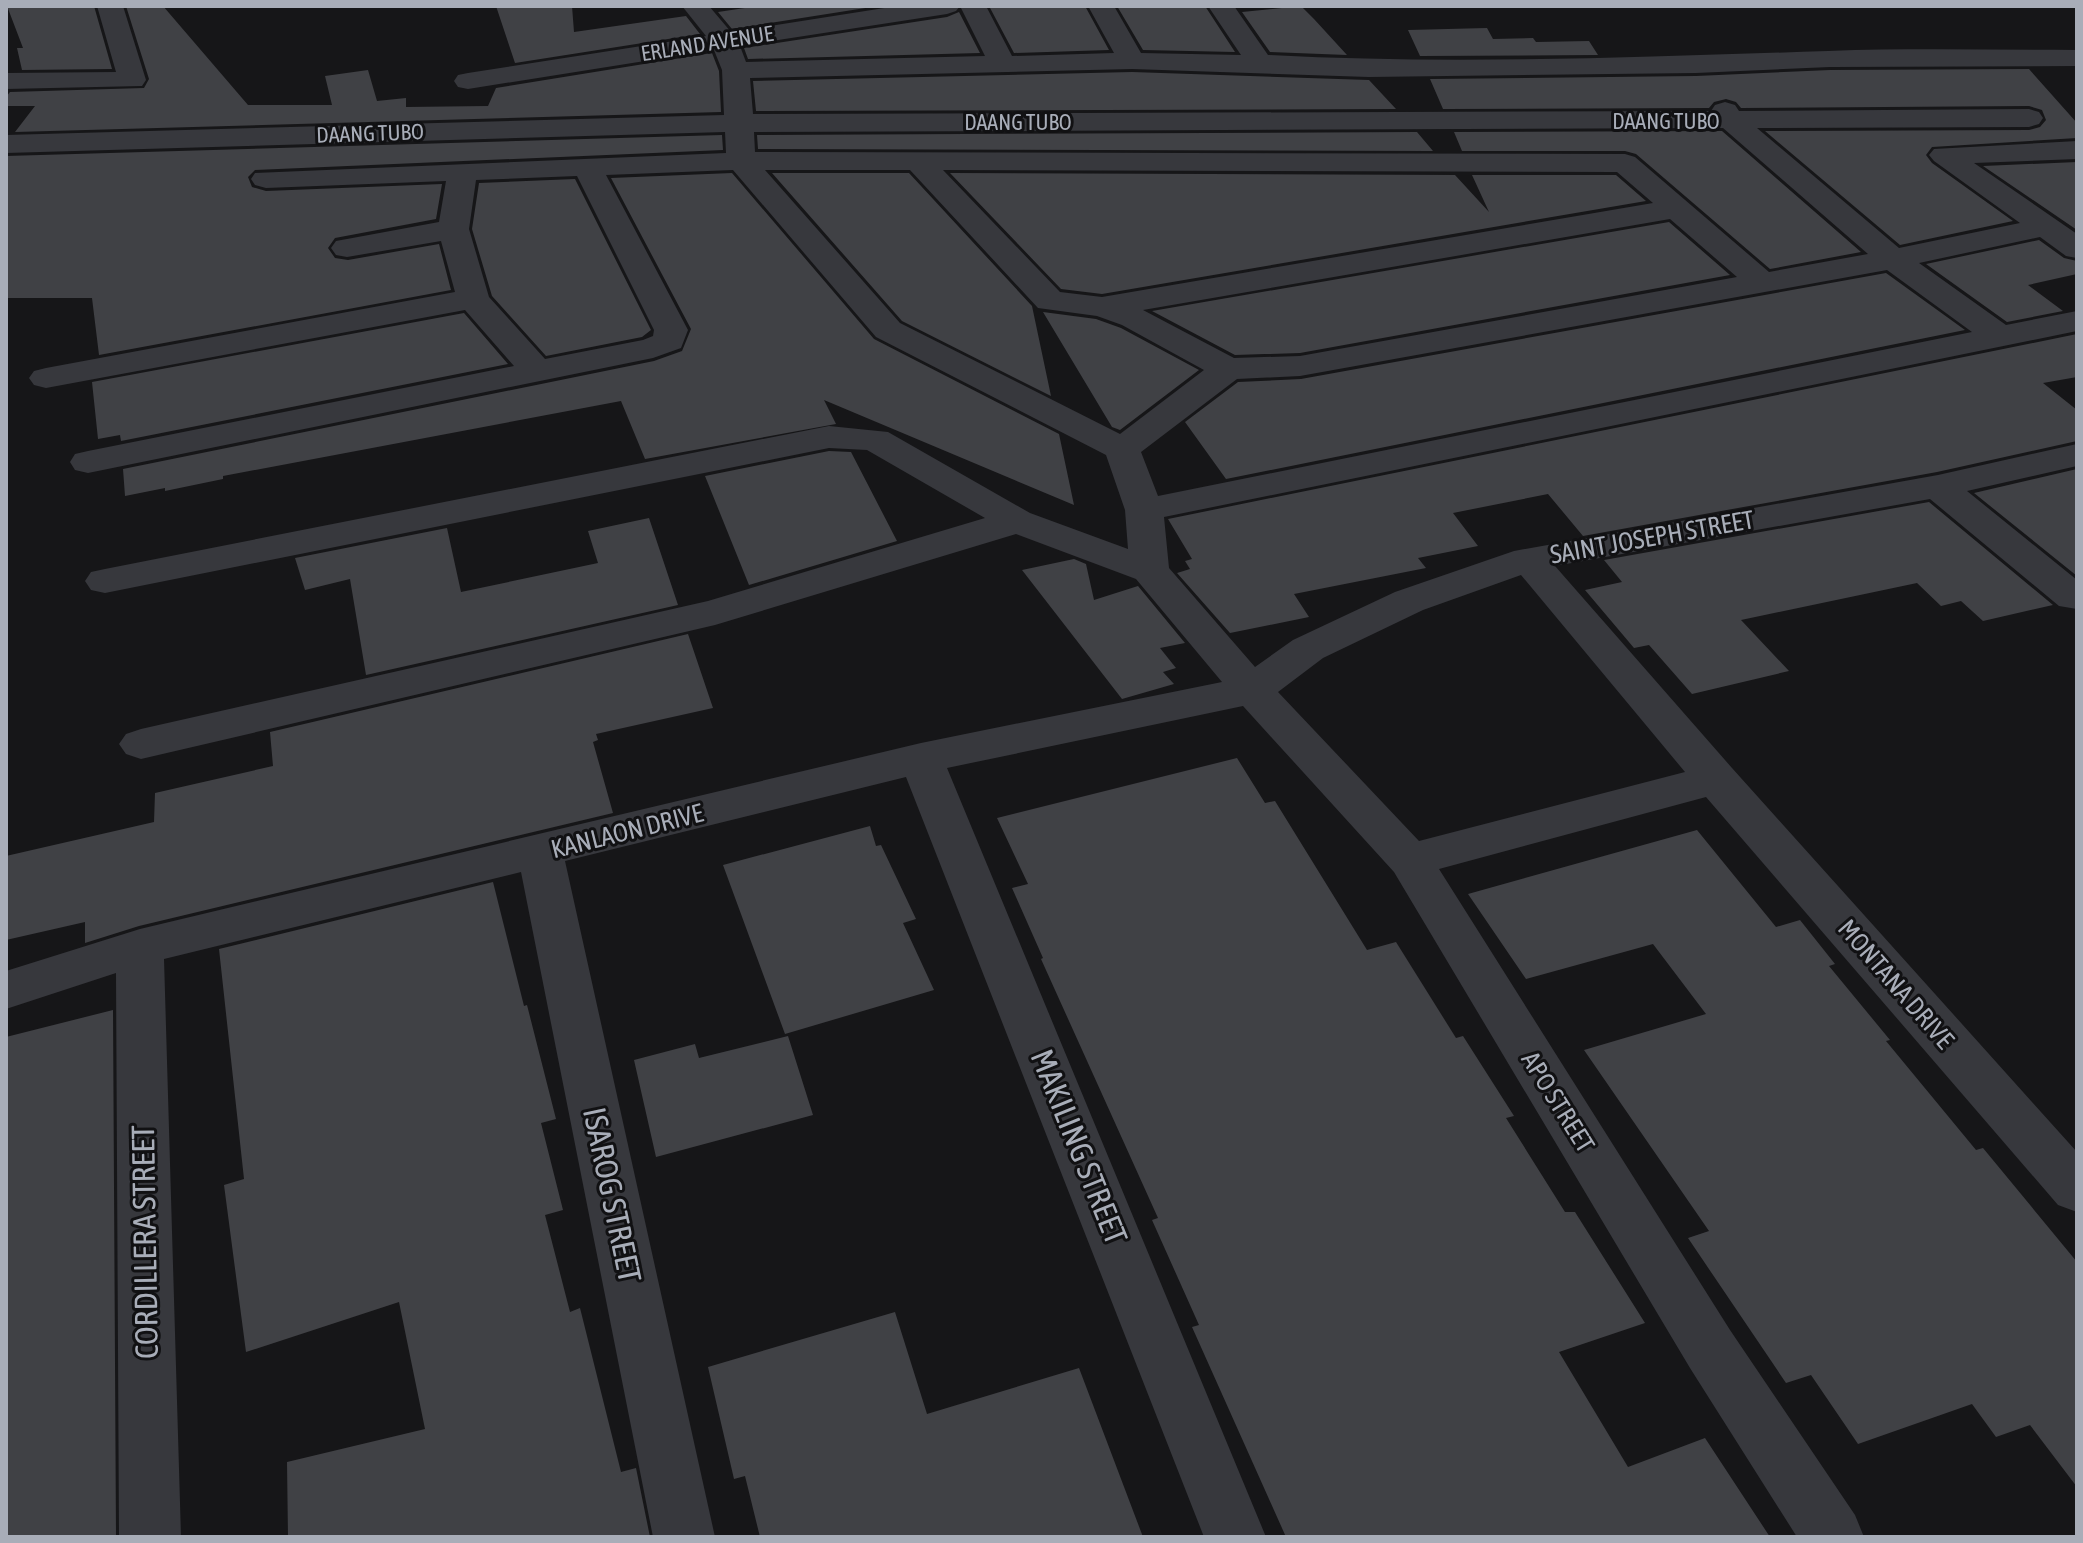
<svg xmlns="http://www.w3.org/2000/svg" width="2083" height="1543" viewBox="0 0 2083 1543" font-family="'Asap Condensed',sans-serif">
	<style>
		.building { fill: #404145 }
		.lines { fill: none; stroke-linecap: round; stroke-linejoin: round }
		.street { fill: #37383d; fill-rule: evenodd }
		.labels { text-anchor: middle; stroke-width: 6; stroke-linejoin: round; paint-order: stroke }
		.far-street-label { font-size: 22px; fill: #a8adb8; stroke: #111113 }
		.street-label { font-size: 26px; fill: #a8adb8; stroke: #111113 }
		.near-street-label { font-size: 32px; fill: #a8adb8; stroke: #111113 }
	</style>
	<rect width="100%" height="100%" fill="#161618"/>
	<path class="building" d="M7,6H94L112,69L22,70L17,48H23Z
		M126,6H163L248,105H332L325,76L368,70L377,101L406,98V107L488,106L496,88L712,53L719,71L721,112L15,132L35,106H6V97L10,92L144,88L149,79Z
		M496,6H572L574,32L686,16L700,34L515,63Z
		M758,6H878L732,29L718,12Z
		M989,6H1085L1109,50L1014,53Z
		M1117,6H1205L1235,52L1143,50Z
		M1301,6L1314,19L1347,55L1270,52L1242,12Z
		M959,12L980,53L748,59L744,48L947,17Z
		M1487,28L1493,39L1533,38L1536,42L1589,41L1598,55L1420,56L1408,30Z
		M2029,69L2077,123V138L1932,147L1926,155L1932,163L2013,221L1900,245L1765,131L2029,130L2040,127L2046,120L2042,110L2029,106L1741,108L1736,102L1726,99L1714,102L1709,108L1443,109L1430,79L1696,76L1830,70Z
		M1132,72L1369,80L1396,109L756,111L753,81Z
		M1722,131L1861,252L1770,269L1636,154L1625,151H1462L1454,132Z
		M1417,132L1433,151L758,149L757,135Z
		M722,135L723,150L255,170L248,177L252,187L266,191L442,184L436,219L335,238L328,248L335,258L348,260L439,244L451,290L99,355L92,298H6V156Z
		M2077,162V230L1983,166Z
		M732,173L874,339L1059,434L1074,505L824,400L836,424L645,459L621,401L223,476V479L165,491V488L125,496L123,469L654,361L682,351L691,329L611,178Z
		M772,173H909L1032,306L1051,396L902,321Z
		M950,173L1455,175L1489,212L1472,175H1616L1646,201L1102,294L1061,289Z
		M575,179L651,330L642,337L546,356L492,296L472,229L479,183Z
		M1669,222L1730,275L1300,353L1235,355L1152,311Z
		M2039,240L2064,258L2077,261V274L2028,285L2063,311L2007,322L1926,264Z
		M1886,273L1965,330L1226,479L1185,422L1238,382L1301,379Z
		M1043,312L1096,319L1121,328L1199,370L1120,430L1112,427Z
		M464,313L508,364L121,441L120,435L98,439L92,382Z
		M2077,334V377L2043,383L2077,410V441L1937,472L1583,536L1548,494L1453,513L1478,546L1418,558L1426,568L1294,594L1309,617L1230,633L1177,573L1190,569L1185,561L1192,559L1168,519Z
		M829,451L851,452L897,541L749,585L705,476Z
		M2077,469V576L1974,493Z
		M1929,502L2053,605L1983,621L1961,601L1941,606L1917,583L1741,620L1789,671L1692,694L1649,645L1634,648L1585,590L1622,582L1604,560Z
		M649,518L678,605L366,675L350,579L305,590L295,558L447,528L461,592L598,563L588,531Z
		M1074,559L1086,564L1094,600L1138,586L1185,643L1160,648L1176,668L1163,672L1174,684L1122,699L1022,570Z
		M688,634L713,708L596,734L598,740L593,742L613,813L139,926L85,943V922L6,940V856L154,822L155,793L273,766L270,732Z
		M1237,758L1265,803L1275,801L1367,950L1396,942L1456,1038L1463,1036L1514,1116L1506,1118L1565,1212H1575L1645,1323L1559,1352L1628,1467L1705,1438L1770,1537H1286L1192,1327L1199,1325L1152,1220L1158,1218L1041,959L1043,958L1012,888L1028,884L997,818Z
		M870,826L876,846L881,845L916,919L903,923L934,990L785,1034L723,865Z
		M1697,830L1776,927L1800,920L1835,964L1829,966L1890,1040L1886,1041L1976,1150L1983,1148L2077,1262V1487L2030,1425L1996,1437L1972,1404L1858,1444L1811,1375L1786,1383L1688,1238L1709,1231L1584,1050L1706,1014L1653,944L1526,979L1468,894Z
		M493,882L524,1006L527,1005L556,1119L541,1123L563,1210L545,1215L570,1312L580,1308L621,1472L636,1468L650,1537H288L287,1462L425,1429L399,1302L246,1352L224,1185L244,1179L219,949Z
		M113,1010L116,1537H6V1037Z
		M788,1036L813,1115L656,1157L634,1060L695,1044L699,1058Z
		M895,1312L927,1414L1079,1368L1143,1537H760L745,1476L734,1479L708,1367Z"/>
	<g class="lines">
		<path class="street" d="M97,6H123L146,80L142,86L6,89V73L116,72Z
			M682,6H709L731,32L897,6H960L956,11L947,14L740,46L746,62L985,56L960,6H986L1012,56L1114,53L1088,6H1114L1141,53L1241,55L1208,6H1234L1268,55C1455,65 1641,57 1828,51C1911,48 1994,50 2077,50V66L1830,67L1696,73L1369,77L1132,69L750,78L753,114L1711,111L1715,105L1725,102L1735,105L1739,111L2029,109L2039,112L2043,118L2039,124L2029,127L1757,128L1899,248L2020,223L1934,161L1929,155L1934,149L2077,141V159L1974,163L2077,234V258L2066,256L2040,237L1919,263L2006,325L2077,311V331L1164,517L1169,568L1255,667L1293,640L1395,592L1514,551L1938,475L2077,444V466L1967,491L2077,580V609L2059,606L1930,499L1555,566L1732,768L2077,1152V1212L2058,1205L1706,797L1439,869L1730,1330L1855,1515L1864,1537H1797L1690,1368L1394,872L1243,706L947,768L1266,1537H1204L906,777L565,861L715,1537H653L521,872L164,959L181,1537H119L116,973L6,1009V971L140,929L921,743L1222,682L1136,579L1016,534L715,625L141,759L126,754L119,744L126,734L141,729L708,601L985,518L867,450L829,448L105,593L91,590L85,581L91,572L105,569L829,426L888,432L1030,513L1128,549L1125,510L1106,455L876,337L733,170L606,175L688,330L681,348L653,358L88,473L75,470L70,462L75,454L88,451L514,366L465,310L46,388L34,385L29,378L34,371L46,368L455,292L441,241L347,257L336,255L331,248L336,241L347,239L439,222L446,181L266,188L255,185L251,179L255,173L726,153L725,132L6,153V135L724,115L722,70L714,50L468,89L458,87L454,81L458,75L468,73L706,36ZM1723,128L1868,254L1769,272L1635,157L1625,154L755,152L754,132ZM765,170H910L1038,308L1097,316L1122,325L1204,370L1120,434L900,323ZM943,170L1617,172L1653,203L1102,297L1060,292ZM577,176L654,330L653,336L643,340L545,359L489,297L469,229L476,180ZM1670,219L1737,277L1300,356L1234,358L1143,310ZM1887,270L1972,332L1158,496L1141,452L1237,379L1300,376ZM1521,575L1685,772L1419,841L1278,692L1323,658L1423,610Z"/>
	</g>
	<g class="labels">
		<g class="far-street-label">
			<text transform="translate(707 43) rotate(-9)" y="8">ERLAND AVENUE</text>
			<text x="1666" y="129">DAANG TUBO</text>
			<text x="1018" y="130">DAANG TUBO</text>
			<text transform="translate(370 133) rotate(-2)" y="8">DAANG TUBO</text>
		</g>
		<g class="street-label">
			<text transform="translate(1652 537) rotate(-10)" y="9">SAINT JOSEPH STREET</text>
			<text transform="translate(627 831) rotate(-14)" y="9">KANLAON DRIVE</text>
			<text transform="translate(1896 984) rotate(49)" y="9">MONTANA DRIVE</text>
			<text transform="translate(1558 1102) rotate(58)" y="9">APO STREET</text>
		</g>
		<g class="near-street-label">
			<text transform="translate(1079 1147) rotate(68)" y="11">MAKILING STREET</text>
			<text transform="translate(612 1195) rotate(78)" y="11">ISAROG STREET</text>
			<text transform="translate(145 1242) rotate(-91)" y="11">CORDILLERA STREET</text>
		</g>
	</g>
	<rect width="2083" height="1543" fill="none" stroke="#a8adb8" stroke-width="16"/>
</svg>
